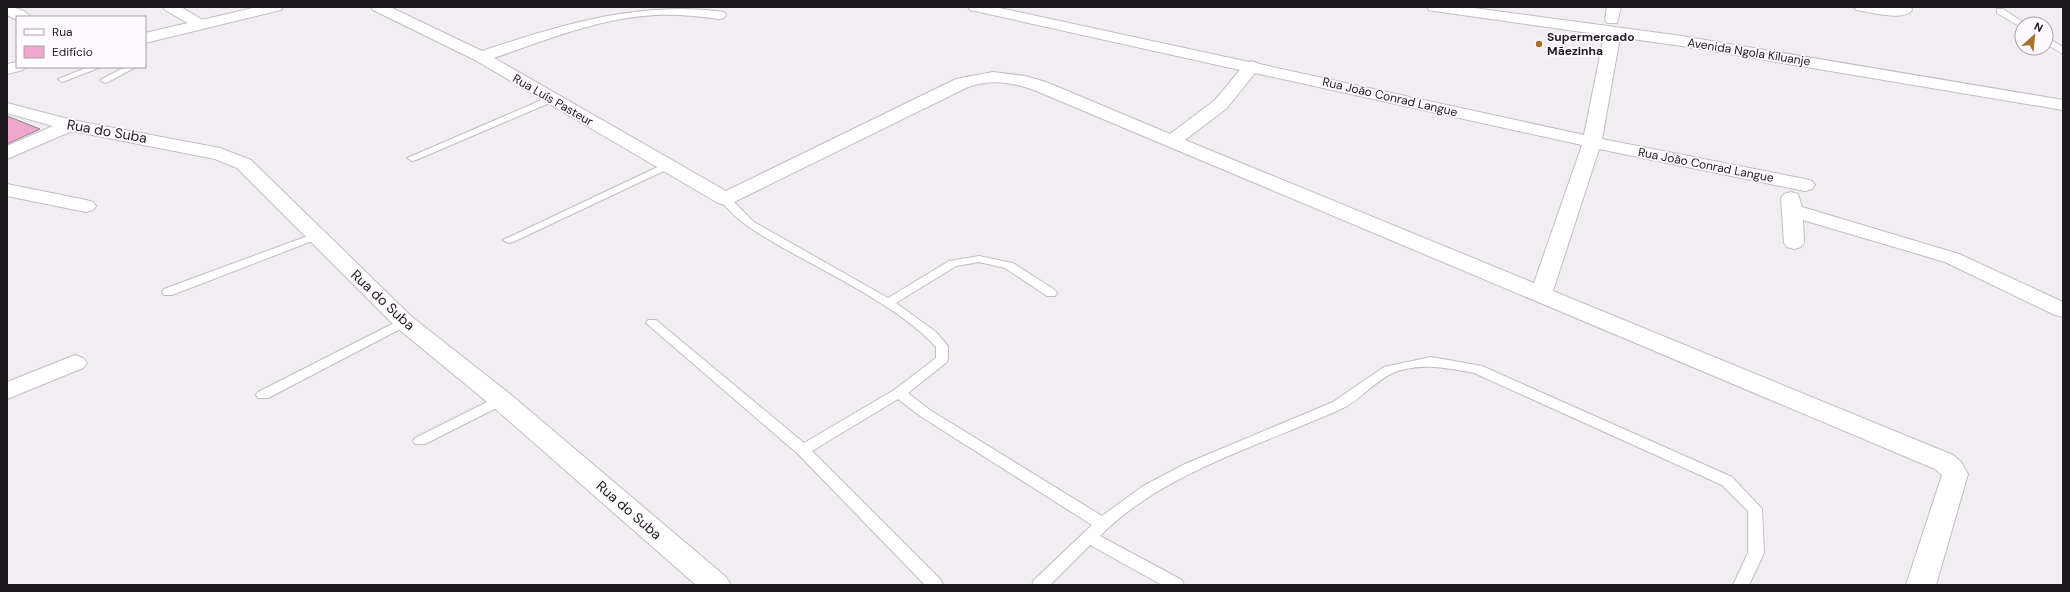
<svg xmlns="http://www.w3.org/2000/svg" width="2070" height="592" viewBox="0 0 2070 592" font-family="'DM Sans',sans-serif">
	<style>
		.building { fill: #efa6cc; stroke: #8d8689 }
		.lines { fill: none; stroke-linecap: round; stroke-linejoin: round }
		.lane-casing { stroke: #c3bdc2; stroke-width: 2 }
		.street-casing { stroke: #c3bdc2; stroke-width: 2 }
		.secondary-casing { stroke: #c3bdc2; stroke-width: 2 }
		.lane { fill: #fff; fill-rule: evenodd }
		.street { fill: #fff; fill-rule: evenodd }
		.secondary { fill: #fff; fill-rule: evenodd }
		.poi-dot { fill: #a9712f; stroke: #fffaff; stroke-width: 1.5 }
		.labels { text-anchor: middle; stroke-width: 3.5; stroke-linejoin: round; paint-order: stroke }
		.far-poi-label { font-size: 12px; font-weight: bold; fill: #1c1a1c; stroke: #fffaff; text-anchor: start }
		.far-street-label { font-size: 12px; fill: #1c1a1c; stroke: #fffaff }
		.street-label { font-size: 14px; fill: #1c1a1c; stroke: #fffaff }
	</style>
	<rect width="100%" height="100%" fill="#f2edf2"/>
	<path class="building" d="M7,116L40,129L7,144Z"/>
	<g class="lines">
		<defs>
			<path id="lane" d="M1997,9H2003L2026,24L2019,26L1997,13Z
				M2046,37L2063,47V54L2046,44Z
				M88,67H101L65,81L62,82L58,79Z
				M125,67H136L108,82L105,83L100,80Z
				M551,96L556,99L554,101L416,160L412,161L407,158Z
				M666,163L670,164L671,166L670,168L513,242L509,243L503,240Z
				M725,196L729,197L754,222L888,298L949,261L979,256L1013,263L1055,290L1057,293L1055,296H1047L1005,268L979,262L956,266L896,303L936,332L948,346V359L947,362L908,393L930,410L1102,516L1143,486L1185,464L1333,402L1384,367L1431,357L1482,366L1732,477L1762,509L1764,553L1749,585H1733L1748,553V511L1722,485L1474,373C1446,368 1421,362 1393,373C1374,381 1360,401 1341,409C1260,446 1163,472 1100,536L1182,580L1184,585H1162L1090,545L1050,585H1032L1034,580L1092,525L920,416L898,399L812,451L941,580L943,585H925L798,454L646,323L648,320H656L804,443L894,390L936,358V347C901,308 831,275 785,249C761,235 736,222 720,199Z
				M316,233L322,236L320,238L172,295H164L162,292L164,289Z
				M404,318L410,322L408,325L268,398H258L256,395L258,392Z
				M501,395L506,397L508,400L506,403L425,444H415L413,441L415,438Z"/>
			<path id="street" d="M7,7C15,7 26,10 30,17H17V20L7,15Z
				M163,7H181L206,22L209,25L206,28H196L165,10Z
				M371,7H390L482,51C559,25 642,0 724,12L726,15L724,18L719,19C698,16 677,14 655,15C599,18 546,40 494,58L726,191L956,79L993,72L1025,76L1046,82L1170,134L1215,100L1240,70L975,11L970,10L968,7H995L1249,62L1252,61L1259,64L1584,135L1605,31L1608,28H1618L1621,31L1602,139L1805,179L1812,181L1815,185L1812,189L1805,191L1599,149L1553,291L1953,455L1961,462L1968,474L1936,585H1906L1942,475L1935,469L1034,90C1011,82 992,79 968,87L732,203L725,205L718,203L475,60L373,10ZM1255,73L1582,145L1534,283L1185,140L1227,108Z
				M1607,7H1621L1617,23H1607L1605,20Z
				M1854,7H1911L1912,10C1905,21 1874,13 1861,11L1856,10Z
				M7,103L72,120L220,148L251,160L412,317L510,394L726,577L731,585H696L492,406L396,327L237,168L215,159L72,131L7,159V146L53,126L7,113Z
				M7,184L86,200L93,202L96,206L93,210L86,212L7,196Z
				M1791,192L1798,194L1802,207L1959,254L2063,302V317L2055,315L1945,262L1803,220L1804,243L1801,247L1794,249L1787,247L1784,243L1781,198L1784,194Z
				M75,355L83,358L87,363L83,368L7,399V382Z"/>
			<path id="secondary" d="M257,7H283L281,10L145,43V33Z
				M1427,7H1466L1682,36L2063,100V110L1682,46L1434,11L1429,10Z
				M17,62V67H25L23,70L7,74V64Z"/>
		</defs>
		<use href="#lane" class="lane-casing"/>
		<use href="#street" class="street-casing"/>
		<use href="#secondary" class="secondary-casing"/>
		<use href="#lane" class="lane"/>
		<use href="#street" class="street"/>
		<use href="#secondary" class="secondary"/>
	</g>
	<circle class="poi-dot" cx="1539" cy="44" r="4"/>
	<g class="labels">
		<g class="far-poi-label">
			<text x="1547" y="41">Supermercado<tspan x="1547" dy="14">Mãezinha</tspan></text>
		</g>
		<g class="far-street-label">
			<text transform="translate(1749 52) rotate(9)" y="4">Avenida Ngola Kiluanje</text>
			<text transform="translate(1390 97) rotate(13)" y="4">Rua João Conrad Langue</text>
			<text transform="translate(553 100) rotate(30)" y="4">Rua Luís Pasteur</text>
			<text transform="translate(1706 165) rotate(11)" y="4">Rua João Conrad Langue</text>
		</g>
		<g class="street-label">
			<text transform="translate(107 131) rotate(10)" y="5">Rua do Suba</text>
			<text transform="translate(383 300) rotate(43)" y="5">Rua do Suba</text>
			<text transform="translate(629 510) rotate(41)" y="5">Rua do Suba</text>
		</g>
	</g>
	<rect width="2070" height="592" fill="none" stroke="#1c1a1c" stroke-width="16"/>
	<rect x="16" y="16" width="130" height="52" fill="#fffaff" stroke="#a4a0a4"/>
	<rect x="24" y="29" width="20" height="6" fill="#ffffff" stroke="#a4a0a4"/>
	<text x="52" y="36" font-size="12" fill="#1c1a1c">Rua</text>
	<rect x="24" y="46" width="20" height="12" fill="#efa6cc" stroke="#a4a0a4"/>
	<text x="52" y="56" font-size="12" fill="#1c1a1c">Edifício</text>
	<g transform="translate(2034 36) rotate(27)"><circle r="19" fill="#fffaff" stroke="#a4a0a4"/>
	<path d="M0-3L7 15L0 10L-7 15Z" fill="#a9712f"/>
	<text y="-6" font-size="11" font-weight="bold" text-anchor="middle" fill="#1c1a1c">N</text>
	</g>
</svg>
